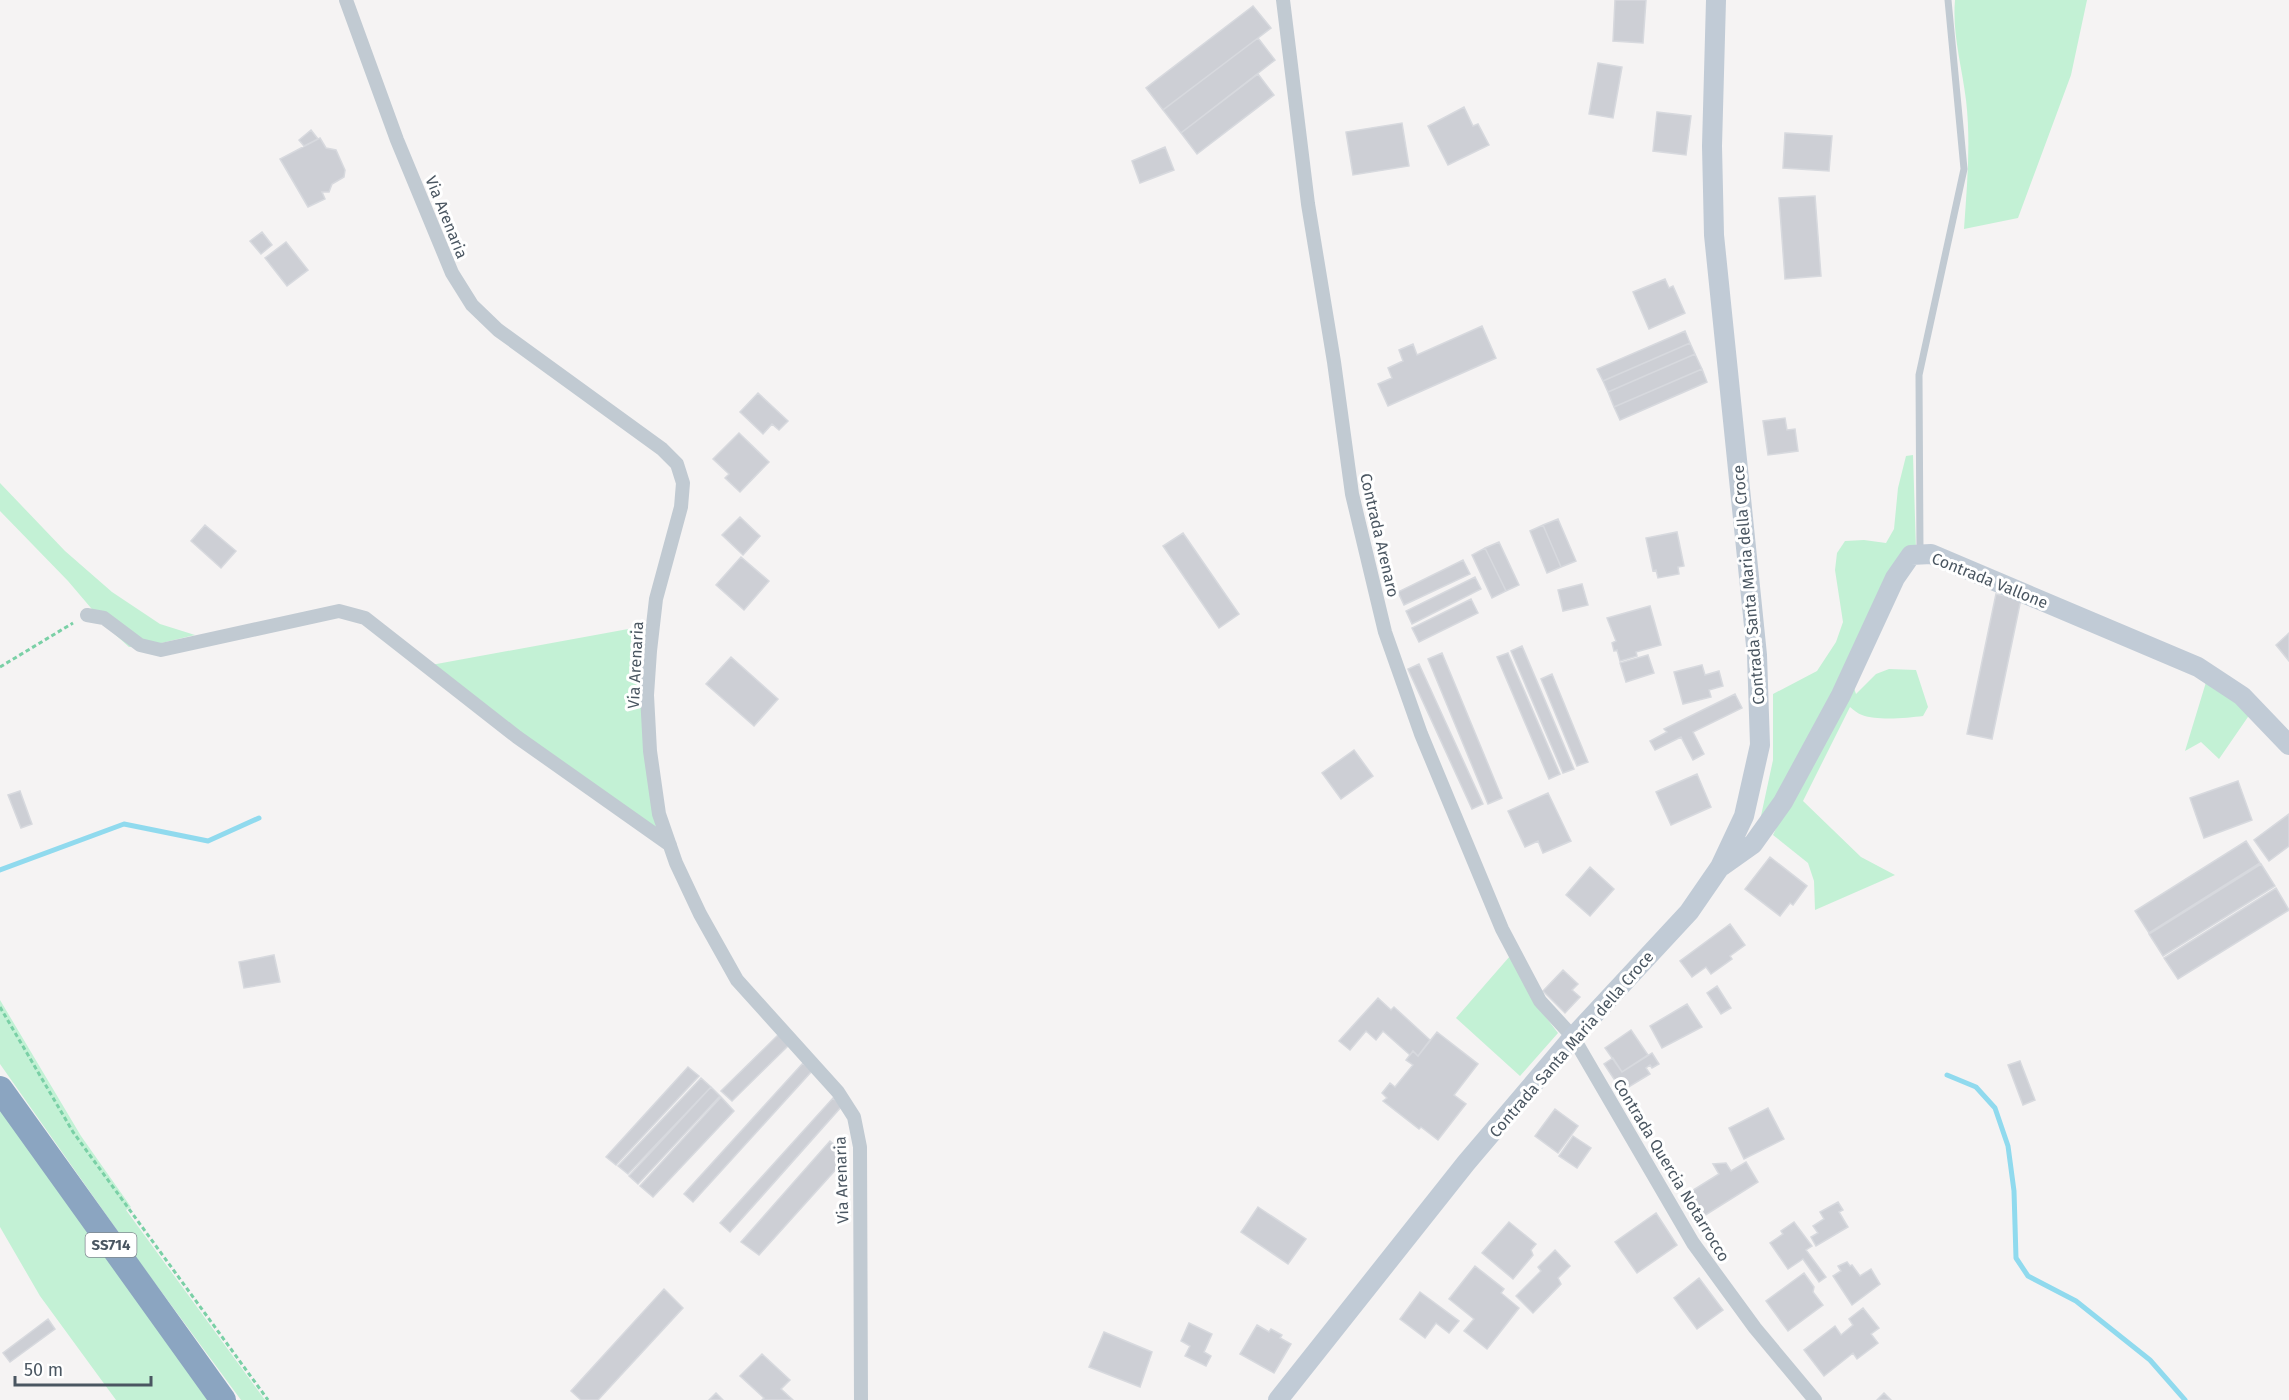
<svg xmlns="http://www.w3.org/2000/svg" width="2289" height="1400" viewBox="0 0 2289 1400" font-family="'Fira Sans',sans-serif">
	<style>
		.green { fill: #c3f1d5 }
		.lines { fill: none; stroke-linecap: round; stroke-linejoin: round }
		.stream { stroke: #90daee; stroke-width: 5 }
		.building { fill: #cdcfd5; stroke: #d7d9de; stroke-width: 1.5 }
		.path { stroke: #7ad0a6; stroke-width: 3; stroke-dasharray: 4.5 3; stroke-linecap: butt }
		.lane { stroke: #c1cad2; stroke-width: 7 }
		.street { stroke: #c1cad2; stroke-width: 14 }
		.secondary { stroke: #c1cbd6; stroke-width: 20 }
		.highway { stroke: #8ba5c1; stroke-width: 26 }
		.labels { text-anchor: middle; stroke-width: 6; stroke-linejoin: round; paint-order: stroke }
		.shield { fill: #fff; stroke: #808990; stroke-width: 1.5 }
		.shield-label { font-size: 15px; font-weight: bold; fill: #4a5661 }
		.street-label { font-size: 16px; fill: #4a5661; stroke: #fff }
	</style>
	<rect width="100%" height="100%" fill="#f5f3f3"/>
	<path class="green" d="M1955,0H2087L2071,75L2018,218L1964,229C1967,186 1971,143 1966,100C1962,66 1952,34 1955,0Z
		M1913,455L1916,549L1848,670L1856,694L1876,674L1889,669L1916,670L1928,707L1923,716C1907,718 1878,721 1862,715C1858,714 1854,710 1850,707L1803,801L1861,857L1895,875L1815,910L1814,881L1808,863L1773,835L1783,814L1772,818L1761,816L1773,760V694L1817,671L1836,642L1843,622L1835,570L1837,553L1845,541L1864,540L1886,543L1894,529L1898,488L1906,456Z
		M0,483L65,551L112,592L160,624L195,635L153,645L129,647L108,628L68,581L0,511Z
		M650,625L645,685L661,833L538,749L431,665Z
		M2207,679L2250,714L2219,759L2201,742L2185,751Z
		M1510,956L1535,1003L1558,1033L1520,1076L1456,1018Z
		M0,1000L81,1136L131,1207L126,1210L265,1400H241L138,1260L0,1064Z
		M0,1106L213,1400H116L40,1296L0,1227Z"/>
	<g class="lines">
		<path class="stream" d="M0,870L124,824L208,841L259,818
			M1947,1075L1976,1087L1995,1108L2008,1146L2014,1191L2016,1258L2028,1276L2076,1301L2150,1360L2185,1400"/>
	</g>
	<path class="building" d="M1615,0H1646L1643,43L1613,41Z
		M1253,6L1271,28L1163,110L1146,88Z
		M1258,38L1275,60L1181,133L1163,110Z
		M1598,63L1622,67L1613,118L1589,114Z
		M1258,74L1274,95L1197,154L1181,133Z
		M1464,107L1473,126L1478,124L1489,145L1448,165L1428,126Z
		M1657,112L1691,116L1686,155L1653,151Z
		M1402,123L1409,166L1353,175L1346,132Z
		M311,130L318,139L304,146L299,140Z
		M1785,133L1832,136L1829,171L1783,168Z
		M320,138L326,148L336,150L345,170L344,177L332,184L329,192H322L325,199L308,207L280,159Z
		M1165,147L1174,170L1140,183L1132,161Z
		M1815,196L1821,276L1785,279L1779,198Z
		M262,232L272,245L261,254L250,241Z
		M286,242L308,270L287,286L265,258Z
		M1665,279L1669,288L1673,286L1685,313L1649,329L1633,292Z
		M1482,326L1496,358L1388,406L1378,384L1392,378L1388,368L1403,361L1399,350L1413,344L1417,355Z
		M1685,331L1690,343L1603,381L1597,369Z
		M1690,343L1695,354L1608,392L1603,381Z
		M1695,354L1702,369L1614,407L1608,392Z
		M1702,369L1707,382L1620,420L1614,407Z
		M758,393L788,421L779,430L772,424L763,434L740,412Z
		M1785,418L1787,430L1795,429L1798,451L1768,455L1763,421Z
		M739,433L769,462L740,492L725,478L729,474L713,459Z
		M740,517L760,536L743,555L722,535Z
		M1558,519L1576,561L1561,567L1543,525Z
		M205,525L236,551L221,568L191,541Z
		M1543,525L1561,567L1547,573L1530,531Z
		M1677,532L1684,566L1678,567L1679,574L1658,578L1656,570L1653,571L1646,538Z
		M1183,533L1239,614L1219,628L1163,546Z
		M1499,542L1519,585L1506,591L1485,548Z
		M1485,548L1506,591L1492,598L1472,555Z
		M741,557L769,581L744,610L716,585Z
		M1463,560L1470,574L1404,605L1398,592Z
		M1475,577L1481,589L1412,624L1406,611Z
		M1582,584L1588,605L1563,611L1558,590Z
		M1996,594L2021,599L1992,739L1967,734Z
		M1471,599L1478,613L1419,642L1412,628Z
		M1650,606L1661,645L1636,652L1637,656L1620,661L1617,650L1614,651L1612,643L1616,641L1607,618Z
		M2289,633V661L2276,645Z
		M1522,646L1574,769L1563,773L1511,651Z
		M1442,653L1502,798L1488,804L1428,659Z
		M1508,653L1560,774L1549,779L1497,657Z
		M1648,655L1654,673L1626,682L1620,663Z
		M731,657L778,699L754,726L706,684Z
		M1419,664L1483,804L1472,809L1408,669Z
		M1702,665L1705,675L1719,671L1723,686L1709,690L1711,697L1683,704L1674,672Z
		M1552,674L1588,762L1577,766L1541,679Z
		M1735,694L1742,708L1693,732L1704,754L1693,760L1681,737L1655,750L1650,741L1667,732L1664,729Z
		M1354,750L1373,776L1341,799L1322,773Z
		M1697,774L1711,807L1671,825L1656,792Z
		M2238,781L2252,820L2204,838L2190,798Z
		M20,791L32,824L21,828L8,795Z
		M1548,793L1571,841L1543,853L1538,841L1525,847L1508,811Z
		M2289,814V846L2269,861L2254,840Z
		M2246,841L2260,863L2149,933L2135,911Z
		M1770,857L1807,886L1793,905L1790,903L1780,916L1745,889Z
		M2261,864L2275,886L2163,956L2149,934Z
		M1590,867L1614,889L1590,916L1566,895Z
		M2276,888L2289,910L2178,979L2164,958Z
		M1730,924L1745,945L1730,956L1732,959L1711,974L1706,967L1692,977L1680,961Z
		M274,955L280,982L244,988L239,962Z
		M1563,970L1578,984L1572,990L1580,997L1565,1013L1543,991Z
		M1717,986L1731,1008L1721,1014L1707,993Z
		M1378,998L1391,1010L1394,1007L1430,1040L1418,1056L1413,1051L1410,1055L1383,1031L1376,1040L1366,1031L1350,1050L1339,1041Z
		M1687,1004L1702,1027L1662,1048L1650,1026Z
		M1631,1030L1648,1055L1622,1072L1605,1048Z
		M1437,1032L1478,1064L1454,1095L1466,1104L1438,1140L1421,1127L1419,1129L1383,1101L1387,1098L1382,1093L1390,1083L1395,1087L1413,1065L1406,1060L1413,1051L1418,1056Z
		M779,1034L789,1045L732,1101L721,1091Z
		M1652,1053L1659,1064L1652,1068L1650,1065L1646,1068L1650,1074L1622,1091L1604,1064L1613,1058L1622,1072Z
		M2020,1061L2035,1100L2023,1105L2008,1065Z
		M803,1063L812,1071L693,1202L684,1194Z
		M688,1067L699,1076L616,1165L606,1157Z
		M701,1078L711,1087L628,1174L618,1166Z
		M711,1087L720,1096L638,1184L629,1176Z
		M721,1097L734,1111L653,1197L640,1186Z
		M833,1098L842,1106L730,1232L720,1223Z
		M1768,1108L1784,1139L1744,1159L1729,1128Z
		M1555,1109L1578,1126L1558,1153L1535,1136Z
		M1573,1136L1591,1148L1577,1168L1559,1156Z
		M830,1141L848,1156L759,1255L741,1242Z
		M1746,1162L1758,1182L1696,1221L1682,1197L1719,1174L1713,1164L1726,1163L1731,1171Z
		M1838,1202L1843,1210L1839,1212L1848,1227L1816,1246L1811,1237L1818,1233L1813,1226L1824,1219L1820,1212Z
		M1258,1207L1306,1239L1288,1264L1241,1232Z
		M1656,1213L1677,1245L1637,1273L1615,1242Z
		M1509,1222L1536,1244L1531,1250L1533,1255L1513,1279L1482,1253Z
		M1794,1222L1812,1246L1806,1250L1826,1277L1819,1282L1803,1259L1788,1269L1770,1243L1783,1234L1781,1231Z
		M1555,1250L1570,1266L1558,1278L1561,1284L1533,1313L1516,1296L1541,1271L1538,1267Z
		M1847,1262L1850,1266L1852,1265L1860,1276L1871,1269L1880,1284L1852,1305L1833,1276L1841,1271L1838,1266Z
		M1475,1266L1504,1289L1501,1293L1519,1308L1487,1349L1464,1331L1474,1319L1449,1299Z
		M1804,1273L1814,1287L1813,1292L1823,1305L1788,1331L1766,1301Z
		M1699,1278L1723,1310L1697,1329L1674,1298Z
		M664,1289L683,1308L598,1400H581L571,1391Z
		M1420,1292L1459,1321L1449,1333L1436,1323L1425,1338L1400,1319Z
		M1863,1308L1879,1328L1871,1334L1878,1343L1857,1359L1853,1353L1824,1376L1804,1350L1835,1326L1841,1335L1853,1325L1849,1319Z
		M48,1319L55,1329L10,1362L3,1353Z
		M1189,1323L1212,1334L1204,1352L1211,1356L1206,1366L1185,1356L1190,1346L1181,1341Z
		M1257,1325L1269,1332L1271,1329L1282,1335L1280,1338L1291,1344L1274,1373L1240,1354Z
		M1104,1332L1152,1352L1140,1387L1089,1367Z
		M762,1354L790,1380L781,1389L793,1400H762L764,1398L740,1376Z
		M716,1393L723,1400H709Z
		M1884,1393L1891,1400H1877Z"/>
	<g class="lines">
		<path class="path" d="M0,667L73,623
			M0,1007L73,1132L268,1400"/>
		<path class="lane" d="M1920,553L1919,375L1964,169L1948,0"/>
		<path class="street" d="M346,0L397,140L452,273L472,305L498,330L662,449L677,464L683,483L681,507L656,599L650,651L647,695L650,751L659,814L676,863L700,914L737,980L838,1092L854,1117L860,1147L861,1400
			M1283,0L1308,204L1334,362L1352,494L1385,632L1421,734L1502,929L1540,1001L1573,1037L1693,1243L1755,1328L1815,1400
			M87,615L104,618L140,645L161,650L339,611L365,618L517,737L670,845"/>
		<path class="secondary" d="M1722,866L1753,844L1783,802L1841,695L1895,578L1911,555L1931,554L2198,667L2242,696L2289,745
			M1278,1400L1466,1163L1573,1037L1689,912L1720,867L1744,816L1760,745L1757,655L1714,235L1712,146L1716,0"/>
		<path class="highway" d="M0,1089L223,1400"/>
	</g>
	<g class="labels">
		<rect class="shield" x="85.5" y="1233" width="51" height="24" rx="4.5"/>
		<g class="shield-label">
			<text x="111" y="1250">SS714</text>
		</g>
		<g class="street-label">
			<text transform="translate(447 217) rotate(68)" y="6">Via Arenaria</text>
			<text transform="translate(1380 535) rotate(77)" y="6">Contrada Arenaro</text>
			<text transform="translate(1990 580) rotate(22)" y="6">Contrada Vallone</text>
			<text transform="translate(1748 585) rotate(-95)" y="6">Contrada Santa Maria della Croce</text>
			<text transform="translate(635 665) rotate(-87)" y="6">Via Arenaria</text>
			<text transform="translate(1571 1044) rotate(-49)" y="6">Contrada Santa Maria della Croce</text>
			<text transform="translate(1672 1170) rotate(59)" y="6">Contrada Quercia Notarrocco</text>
			<text transform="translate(841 1180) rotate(-92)" y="6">Via Arenaria</text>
		</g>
	</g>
	<path d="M15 1376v9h136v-9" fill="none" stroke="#4a5661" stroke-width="3"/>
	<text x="24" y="1376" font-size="18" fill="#4a5661" stroke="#ffffff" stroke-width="4.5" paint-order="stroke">50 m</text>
</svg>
